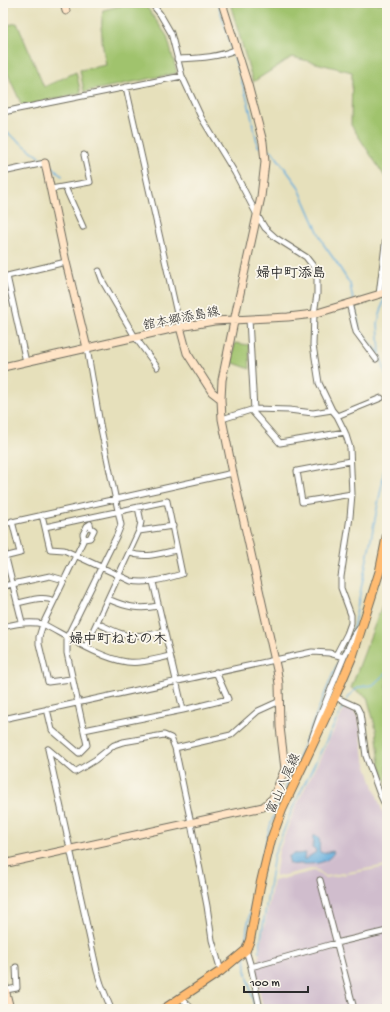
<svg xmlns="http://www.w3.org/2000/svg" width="390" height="1012" viewBox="0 0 390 1012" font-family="'Gochi Hand','Klee One',sans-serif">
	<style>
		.industrial { fill: #d0bdcd }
		.green { fill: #a0c36d; stroke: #66774c }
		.water { fill: #65addc; stroke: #486c84 }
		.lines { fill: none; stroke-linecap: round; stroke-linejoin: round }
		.stream { stroke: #65addc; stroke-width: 1.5 }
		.street-casing { stroke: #6c6a5d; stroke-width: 7 }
		.secondary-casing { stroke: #6c6a5d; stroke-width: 9 }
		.primary-casing { stroke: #6c6a5d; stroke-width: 10 }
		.street { stroke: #fff; stroke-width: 5 }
		.secondary { stroke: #ffe4c6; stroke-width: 7 }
		.primary { stroke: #ffbb71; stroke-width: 8 }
		.labels { text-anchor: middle; stroke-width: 3.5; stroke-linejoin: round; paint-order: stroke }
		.street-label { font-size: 13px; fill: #2b2b2b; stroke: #fbf7ec }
		.neighbourhood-label { font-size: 14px; font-weight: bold; fill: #2b2b2b; stroke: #fbf7ec }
	</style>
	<rect width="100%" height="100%" fill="#fbf7ec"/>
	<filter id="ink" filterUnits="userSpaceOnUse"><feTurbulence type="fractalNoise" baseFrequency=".025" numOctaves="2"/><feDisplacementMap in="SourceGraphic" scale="8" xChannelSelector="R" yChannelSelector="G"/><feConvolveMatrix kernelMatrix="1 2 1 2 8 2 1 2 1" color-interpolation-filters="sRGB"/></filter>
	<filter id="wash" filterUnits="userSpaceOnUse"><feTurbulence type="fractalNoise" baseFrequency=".012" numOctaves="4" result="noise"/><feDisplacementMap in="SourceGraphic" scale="16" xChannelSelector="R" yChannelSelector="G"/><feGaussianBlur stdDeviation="0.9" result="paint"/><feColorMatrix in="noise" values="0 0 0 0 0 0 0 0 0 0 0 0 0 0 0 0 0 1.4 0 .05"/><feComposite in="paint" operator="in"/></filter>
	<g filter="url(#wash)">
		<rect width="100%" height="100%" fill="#e6e0bb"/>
		<path class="industrial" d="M346,706L352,708L359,720L364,758L387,825V865L326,876L315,868L275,877L279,851L295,808Z
			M387,867V1009H263L256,973L273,881L314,871L326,878Z"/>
		<path class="green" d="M132,3H144L167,36L177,73L84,92L80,70L106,65C102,45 100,31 103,10Z
			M230,3H387V180L351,125L352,72L292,57L253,82Z
			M17,23L44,87L76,72L81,93L22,106L3,63V26Z
			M235,343L249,345L250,369L231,362Z
			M387,592V785L380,765L376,729L367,697L351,688Z"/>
		<path class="water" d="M313,836H317C322,840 318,846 320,852L323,853L333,851L334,852C327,865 312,864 300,864C296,864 294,865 290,864L288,857L293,854L306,853L304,858V860L316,852L315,849L312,847L314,842L312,837Z"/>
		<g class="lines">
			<path class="stream" d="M218,3L248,102L258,146L260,147
				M3,131L9,134L44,160
				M266,149L272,151L298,186L324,245L336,262L350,284L353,300
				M49,163L62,176
				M385,295L378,323L380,354L387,379
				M354,304L360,331L380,354
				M347,700C353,688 361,686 373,685L387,672
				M246,940L247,928L261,861L271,823L343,650L353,629L382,484L387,446
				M259,952L274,855L293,807L345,703
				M245,954L246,970L255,1009"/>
		</g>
	</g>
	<g filter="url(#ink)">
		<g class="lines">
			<defs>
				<path id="street" d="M151,3L160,14L171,33L182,76L201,117L235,173L257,215L265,228L276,238L306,257L313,266L317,275V294L314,314L313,345L319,383L332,410L337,416L345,432L350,448L352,494L350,517L341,577V588L351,615V623L347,634L336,655
					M177,59C198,58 217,58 237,49
					M126,87L180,327
					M3,112L182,76
					M3,172L45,163
					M65,187L83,227
					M51,189L90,182L84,155
					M99,271L103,282L135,337L157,367
					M7,276L26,362
					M3,277L66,262
					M379,295L387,228
					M349,303L356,332L376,359
					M249,319L254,410
					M332,410L313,413L289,410L255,409L251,410L280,443L345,432
					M337,416L381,398
					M222,419L251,410
					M350,461L297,471L302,502L352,494
					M42,515L50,549L64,550L131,581C149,584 165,579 182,574L167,501L45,527
					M3,524L233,473
					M139,531L173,526
					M3,546L22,622
					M130,553C145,559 161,553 177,550
					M4,557L20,553L12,521
					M153,582L183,710
					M3,586L50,576L64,580
					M108,599C126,607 139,610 158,606
					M17,603C29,601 43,595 54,601
					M97,623C106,627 116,633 126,635C139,637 152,634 164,632
					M3,627C17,623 29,621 43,624C66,636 102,659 127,662C141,664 156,659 170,656
					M86,646L139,531L141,522L138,507
					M71,679L48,682L39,644V637L43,624L84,539L83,534L87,526L90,524L91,528L94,530L90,538L84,539
					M335,697L357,707L360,713L366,756L379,792L387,809
					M47,709L52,730L79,753L87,745L67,653V637L117,535L121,525L100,424L87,348
					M3,719L312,652L329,653L344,657L353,637L361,626
					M84,730L183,710L228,699L216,672
					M311,741L319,718L344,657
					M175,748L231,735L258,711L280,701
					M48,749L75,772L95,760L114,745L123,742L164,735L171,738L175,748L191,823L207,906L212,940L221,971
					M48,749L97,971L101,984L111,1009
					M320,880L354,1009
					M246,950L251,967L260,1009
					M251,967L336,943L387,931
					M6,990L17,988L16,967
					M181,998L192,1009
					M382,1009L387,1008"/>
				<path id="secondary" d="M64,3L66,11
					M45,163L66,262L87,348
					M3,367L180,327L214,321L288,317L314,314L387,292
					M221,399L222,380L237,307L261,197L265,162L263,142L248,85L222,3
					M3,864L263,807L273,798L285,769L280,727L279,684L277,670L233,473L222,419L221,399L212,392L187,353L180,327
					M3,981L10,1009"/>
				<path id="primary" d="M164,1009L221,971L246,950L250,940L260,886L271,840L282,810L335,697L353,655L380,570L387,535"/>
			</defs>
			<use href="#street" class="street-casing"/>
			<use href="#secondary" class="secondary-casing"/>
			<use href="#primary" class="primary-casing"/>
			<use href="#street" class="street"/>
			<use href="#secondary" class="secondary"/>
			<use href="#primary" class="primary"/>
		</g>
	</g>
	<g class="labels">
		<g class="street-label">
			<text transform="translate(181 317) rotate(-11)" y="5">舘本郷添島線</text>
			<text transform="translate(282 783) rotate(-66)" y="5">富山八尾線</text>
		</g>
		<g class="neighbourhood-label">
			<text x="291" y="277">婦中町添島</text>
			<text x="118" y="643">婦中町ねむの木</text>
		</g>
	</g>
	<rect width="390" height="1012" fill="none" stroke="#fbf7ec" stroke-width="16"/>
	<path d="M244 986v6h64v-6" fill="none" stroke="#2b2b2b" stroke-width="2"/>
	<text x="250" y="986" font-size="12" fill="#2b2b2b" stroke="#fbf7ec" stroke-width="3" paint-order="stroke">100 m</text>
</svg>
